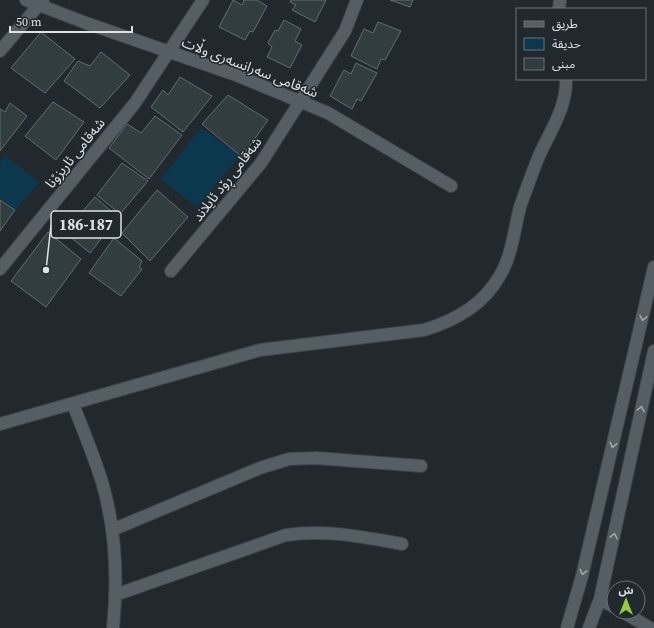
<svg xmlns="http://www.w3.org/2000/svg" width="654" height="628" viewBox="0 0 654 628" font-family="'Source Serif 4','Noto Sans Arabic',serif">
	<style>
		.green { fill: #0c384d }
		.building { fill: #323d40; stroke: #616d70 }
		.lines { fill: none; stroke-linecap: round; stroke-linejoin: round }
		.minor-casing { stroke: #3d4448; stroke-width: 14 }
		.minor { stroke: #545e64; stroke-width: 12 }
		.oneway { stroke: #9fa7ac }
		.labels { text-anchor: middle; stroke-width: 3; stroke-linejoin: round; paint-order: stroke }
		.street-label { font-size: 14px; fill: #dde2e6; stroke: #21292e }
		.leader { fill: none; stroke: #dde2e6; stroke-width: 1.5 }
		.callout-dot { fill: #dde2e6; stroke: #21292e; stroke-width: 1.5 }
		.callout { fill: #21292e; stroke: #dde2e6; stroke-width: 1.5 }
		.callout-label { font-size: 15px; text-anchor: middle; font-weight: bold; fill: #dde2e6 }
	</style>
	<rect width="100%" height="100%" fill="#21292e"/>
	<path class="green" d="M201,128L240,155L197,207L161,179Z
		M5,156L40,182L15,210L0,198V162Z"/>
	<path class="building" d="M233,0L242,5L244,0H257L267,6L253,32L250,31L245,40L219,27Z
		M291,0H326L315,22L292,10L296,5L290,2Z
		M390,0H413L410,7Z
		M284,20L301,29L295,41L302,45L290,68L267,57L272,47L268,43L275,30L278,31Z
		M378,22L401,31L385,60L381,59L377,69L351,56L364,29L373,33Z
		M41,32L75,59L45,93L11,68Z
		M101,52L130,75L100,108L64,81L78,61L90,66Z
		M356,63L377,73L361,101L357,99L352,109L330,96L344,70L351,74Z
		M180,77L212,96L183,132L151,107L163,90L168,95Z
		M228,95L268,120L242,157L202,124Z
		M53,102L84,122L56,160L25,136Z
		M10,103L27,116L0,151V109L5,112Z
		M155,116L182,135L149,179L109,148L127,124L141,133Z
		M122,163L148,181L120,214L97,195Z
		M157,190L188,217L150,261L122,233Z
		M95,197L118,217L90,253L64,232Z
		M0,200L15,210L0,231Z
		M48,232L81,259L46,307L11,281Z
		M114,238L142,261L139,267L142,269L121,296L89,273Z"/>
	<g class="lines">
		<defs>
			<path id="minor" d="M26,0L86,23L236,75L328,113L451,186
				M559,9L560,0
				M0,51L43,0
				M0,269L135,103L203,0
				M171,271L261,163L345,31L357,0
				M73,404C83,430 94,456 102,482C116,530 118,579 113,628
				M0,424L260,350L424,330C454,321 483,305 499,277C512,257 514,230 520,207C526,190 532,173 539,156C550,131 567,108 566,79
				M112,530L260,468L289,459L316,458L421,466
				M115,595L286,535C326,529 363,537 402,544
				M600,599L614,607
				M623,612L650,628
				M567,628L582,576L654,267
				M589,628L600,599L654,351"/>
		</defs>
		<use href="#minor" class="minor-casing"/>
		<use href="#minor" class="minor"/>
	</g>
	<defs><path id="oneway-chevron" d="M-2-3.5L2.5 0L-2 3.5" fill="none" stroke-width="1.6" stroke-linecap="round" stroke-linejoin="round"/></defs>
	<g class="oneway">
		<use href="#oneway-chevron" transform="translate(643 318) rotate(103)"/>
		<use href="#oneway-chevron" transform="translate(641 409) rotate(-78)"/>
		<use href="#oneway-chevron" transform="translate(613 445) rotate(103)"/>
		<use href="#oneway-chevron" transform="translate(614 536) rotate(-78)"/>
		<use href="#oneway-chevron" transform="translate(583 572) rotate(104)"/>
	</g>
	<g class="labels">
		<g class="street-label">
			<text transform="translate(250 67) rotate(21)" y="5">شەقامی سەرانسەری وڵات</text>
			<text transform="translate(75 153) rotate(-51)" y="5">شەقامی ئاریزۆنا</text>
			<text transform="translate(227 179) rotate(-52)" y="5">شەقامی ڕۆد ئایلاند</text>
		</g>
	</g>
	<path class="leader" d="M46 270L51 225"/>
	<circle class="callout-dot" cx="46" cy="270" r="4"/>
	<rect class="callout" x="51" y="211" width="70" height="27" rx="4"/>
	<g class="callout-label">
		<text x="86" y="230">186-187</text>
	</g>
	<rect x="516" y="8" width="130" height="72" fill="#21292e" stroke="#6c7378"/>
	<rect x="524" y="21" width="20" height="6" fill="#545e64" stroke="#6c7378"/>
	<text x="552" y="28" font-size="12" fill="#dde2e6">طريق</text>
	<rect x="524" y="38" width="20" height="12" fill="#0c384d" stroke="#6c7378"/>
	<text x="552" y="48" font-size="12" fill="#dde2e6">حديقة</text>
	<rect x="524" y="58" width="20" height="12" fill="#323d40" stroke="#6c7378"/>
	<text x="552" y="68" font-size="12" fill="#dde2e6">مبنى</text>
	<g transform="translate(626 600)"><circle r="19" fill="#21292e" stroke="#6c7378"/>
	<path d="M0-3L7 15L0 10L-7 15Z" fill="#94cc3c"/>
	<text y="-6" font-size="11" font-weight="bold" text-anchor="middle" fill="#dde2e6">ش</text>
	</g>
	<path d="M10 26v6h122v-6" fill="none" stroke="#dde2e6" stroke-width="2"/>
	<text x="16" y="26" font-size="12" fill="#dde2e6" stroke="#21292e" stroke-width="3" paint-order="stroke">50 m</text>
</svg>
